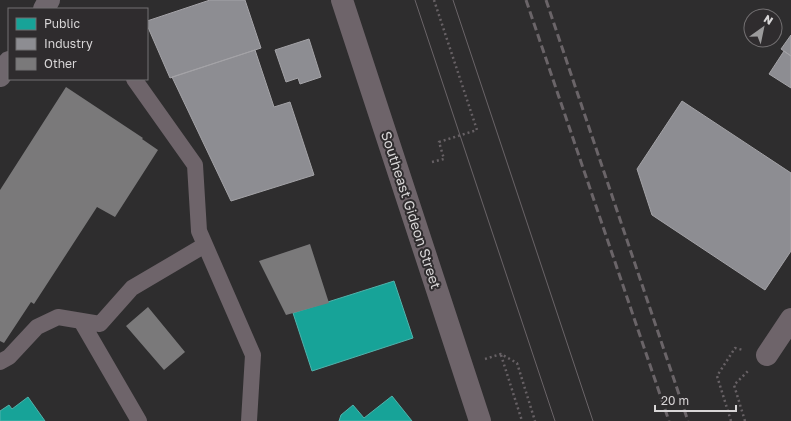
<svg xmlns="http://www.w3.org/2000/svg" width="791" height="421" viewBox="0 0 791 421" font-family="'Golos Text',sans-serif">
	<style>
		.public { fill: #17a398; stroke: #51b2ab }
		.industry { fill: #8d8d92; stroke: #a4a3a7 }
		.building { fill: #7a797a }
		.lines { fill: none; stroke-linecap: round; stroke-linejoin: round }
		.path { stroke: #676165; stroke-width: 2.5; stroke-dasharray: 2 3; stroke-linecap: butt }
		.lane { stroke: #6e646a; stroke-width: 16 }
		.street { stroke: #6e646a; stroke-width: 22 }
		.secondary { stroke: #6f676d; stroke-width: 22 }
		.tram { stroke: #6a6468; stroke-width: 1 }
		.rail { stroke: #6a6468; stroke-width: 3; stroke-dasharray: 8 4; stroke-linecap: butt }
		.labels { text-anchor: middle; stroke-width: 4; stroke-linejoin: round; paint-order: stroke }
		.street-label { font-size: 14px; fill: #d8d6d7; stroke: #2f2c2e }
	</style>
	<rect width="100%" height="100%" fill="#2e2d2e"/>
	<path class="public" d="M394,281L413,338L312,371L293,313Z
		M392,396L412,421H339L341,415L353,405L364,418Z
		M28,397L45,421H0V411L9,405L12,409Z"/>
	<path class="industry" d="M210,0H245L261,48L170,78L147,25V21Z
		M791,35V56L781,49Z
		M309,39L321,77L300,84L298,78L286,82L275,50Z
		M255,50L274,107L290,102L314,175L231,201L172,77Z
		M784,51L791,56V88L769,74Z
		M682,101L791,173V251L765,290L652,215L637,169Z"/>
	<path class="building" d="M66,87L143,138L142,139L158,150L115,217L97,207L34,304L31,302L4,343L0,341V190Z
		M310,244L329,303L286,315L259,261Z
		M148,307L185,352L164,370L126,326Z"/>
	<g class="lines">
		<path class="path" d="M432,162L444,159L439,142L477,130L434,0
			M501,355L522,421
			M485,359L501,354L517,363L535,421
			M731,421L717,376L735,348L743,350
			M745,421L734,385L748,371"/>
		<path class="lane" d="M134,79L195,165L199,231L253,355L249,421
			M81,321L139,421
			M0,362L9,357L37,327L58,317L100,324L132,288L205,245"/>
		<path class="street" d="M342,0L480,421
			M767,355L791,319"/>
		<path class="secondary" d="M44,9L49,0
			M0,76L9,62"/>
		<path class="tram" d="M415,0L555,421
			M453,0L593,421"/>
		<path class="rail" d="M526,0L669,421
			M546,0L688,421"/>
	</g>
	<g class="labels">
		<g class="street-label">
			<text transform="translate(411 210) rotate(72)" y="5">Southeast Gideon Street</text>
		</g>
	</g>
	<rect x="8" y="8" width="140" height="72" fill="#2f2c2e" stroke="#737072"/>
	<rect x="16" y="18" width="20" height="12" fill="#17a398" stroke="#737072"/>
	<text x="44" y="28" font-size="12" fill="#d8d6d7">Public</text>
	<rect x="16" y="38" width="20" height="12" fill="#8d8d92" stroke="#737072"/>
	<text x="44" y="48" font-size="12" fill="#d8d6d7">Industry</text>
	<rect x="16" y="58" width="20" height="12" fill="#7a797a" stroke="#737072"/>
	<text x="44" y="68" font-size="12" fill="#d8d6d7">Other</text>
	<g transform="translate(763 28) rotate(33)"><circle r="19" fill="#2f2c2e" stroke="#737072"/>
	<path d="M0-3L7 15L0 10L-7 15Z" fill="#9c9b9c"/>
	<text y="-6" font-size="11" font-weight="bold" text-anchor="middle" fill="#d8d6d7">N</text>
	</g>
	<path d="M655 405v6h81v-6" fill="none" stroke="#d8d6d7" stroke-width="2"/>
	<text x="661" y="405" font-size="12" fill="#d8d6d7" stroke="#2f2c2e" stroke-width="3" paint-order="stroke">20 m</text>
</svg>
